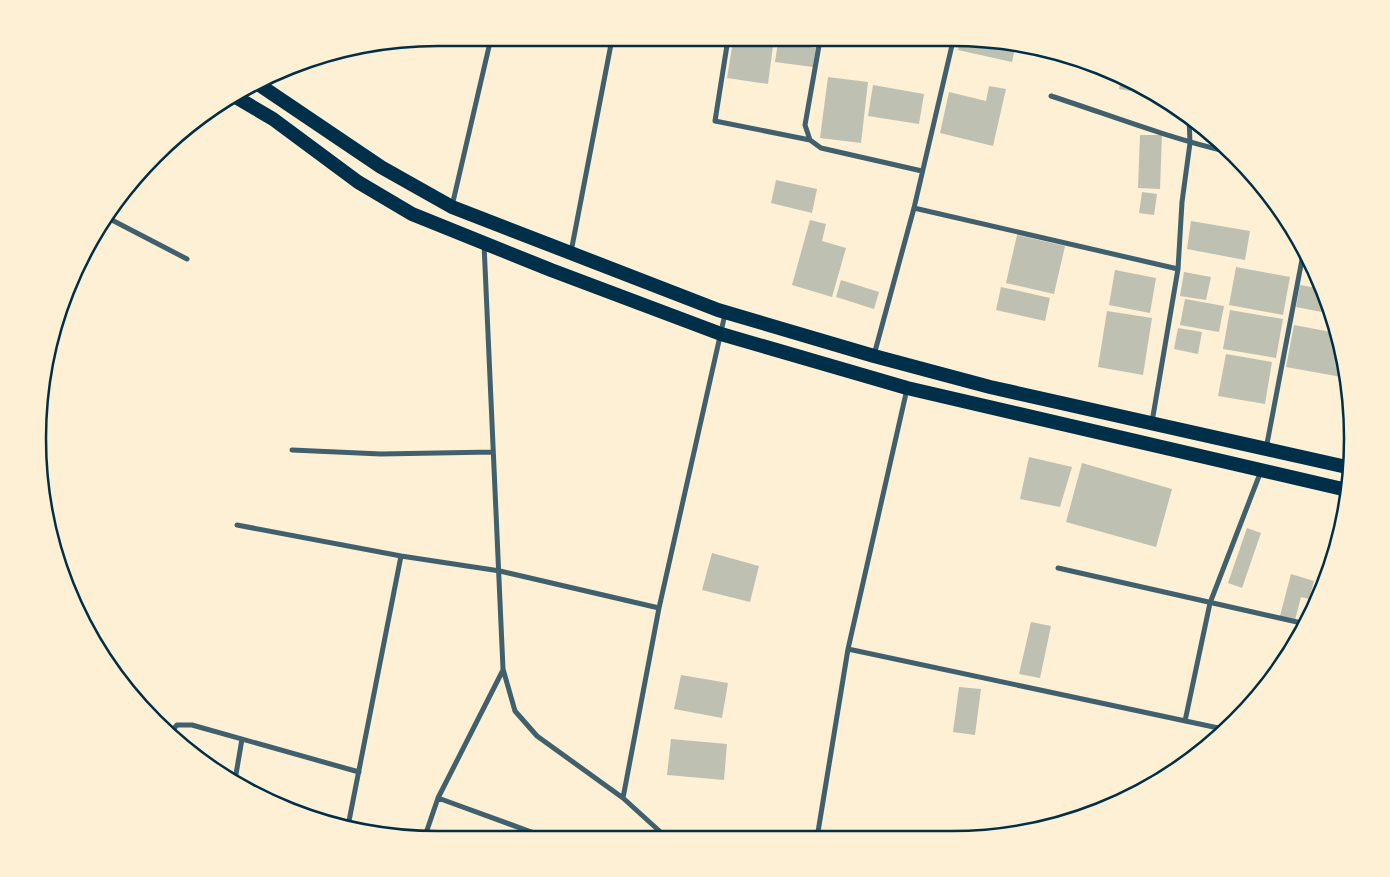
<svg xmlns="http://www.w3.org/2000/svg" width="1390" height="877" viewBox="0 0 1390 877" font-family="'Alegreya Sans',sans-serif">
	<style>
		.building { fill: #bec0b2 }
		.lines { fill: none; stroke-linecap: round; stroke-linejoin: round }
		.minor { stroke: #3f606c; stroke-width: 5 }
		.trunk { stroke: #003049; stroke-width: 14 }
		.rim { fill: none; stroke: #003049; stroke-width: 2.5 }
	</style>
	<rect width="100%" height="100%" fill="#fdf0d5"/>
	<path class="building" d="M733,41L773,46L768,84L727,78Z
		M960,41H1004L1016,44L1012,62L958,50Z
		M778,42L816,48L813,67L775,62Z
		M828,77L868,82L861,143L820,138Z
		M1121,77L1152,95L1119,89Z
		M873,85L924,94L919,124L868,116Z
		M989,86L1006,89L993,146L940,133L949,92L986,101Z
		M1140,135H1162L1160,189L1138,188Z
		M776,180L817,189L812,213L771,203Z
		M1142,192L1157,194L1154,215L1139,213Z
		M810,220L826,224L822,241L846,248L832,297L792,285Z
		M1191,221L1250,231L1245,260L1187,249Z
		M1017,235L1065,246L1054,294L1006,283Z
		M1236,267L1290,277L1283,315L1229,305Z
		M1115,270L1156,278L1150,313L1109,305Z
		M1184,272L1211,277L1206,300L1180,296Z
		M841,280L879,292L874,309L836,297Z
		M1300,285L1322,289L1332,314L1296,307Z
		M1001,287L1050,298L1045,321L996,310Z
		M1185,299L1224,306L1219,332L1180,325Z
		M1230,310L1283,319L1276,358L1223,349Z
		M1107,311L1152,318L1143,375L1098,367Z
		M1294,325L1337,333L1347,378L1286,367Z
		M1178,328L1202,332L1198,354L1174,349Z
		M1226,354L1272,362L1265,404L1218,396Z
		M1029,457L1072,467L1060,507L1020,499Z
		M1082,463L1172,489L1156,547L1066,522Z
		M1247,528L1261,533L1242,588L1228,583Z
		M712,553L759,566L750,602L702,590Z
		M1291,574L1314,581L1309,599L1301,597L1295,620L1280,616Z
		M1031,622L1051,626L1040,678L1019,674Z
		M681,675L728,683L722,718L674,709Z
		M959,687L981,689L975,735L953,732Z
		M671,739L727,744L724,780L667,775Z
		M1139,782L1152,784L1138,793Z"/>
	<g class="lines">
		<path class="minor" d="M728,39L715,121L810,140
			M820,40L805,125L810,140L821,148L922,171
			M1051,96C1110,115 1168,138 1229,152
			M452,206L491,38
			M914,208L1178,269
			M108,218L187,259
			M484,244L503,669L515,711L537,736L623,798L666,837
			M571,252L612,39
			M874,355L914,208L953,41
			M1152,422L1178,269L1182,202L1190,143L1189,117
			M1266,449L1304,249
			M292,450L381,454L493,452
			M237,525L401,556L500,571L659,608
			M1058,568L1306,624
			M848,649L1223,729
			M1185,721L1210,603L1261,471
			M171,732L177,725H192L359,772
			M235,780L242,739
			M438,798L545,837
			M623,798L659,608L725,314
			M348,826L401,556
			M425,836L438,798L503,670
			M817,838L848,649L907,389"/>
		<path class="trunk" d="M258,84L381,167L452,207L718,310L874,356L990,387L1351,468
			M234,96L273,119L358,182L412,214L551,270L721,334L907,388L1347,490"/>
	</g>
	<path d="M0 0H1390V877H0ZM438 46H952A392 392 0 0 1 1344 438V439A392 392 0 0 1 952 831H438A392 392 0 0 1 46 439V438A392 392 0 0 1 438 46Z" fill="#fdf0d5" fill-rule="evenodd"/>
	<path class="rim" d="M438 46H952A392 392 0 0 1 1344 438V439A392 392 0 0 1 952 831H438A392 392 0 0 1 46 439V438A392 392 0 0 1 438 46Z"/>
</svg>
